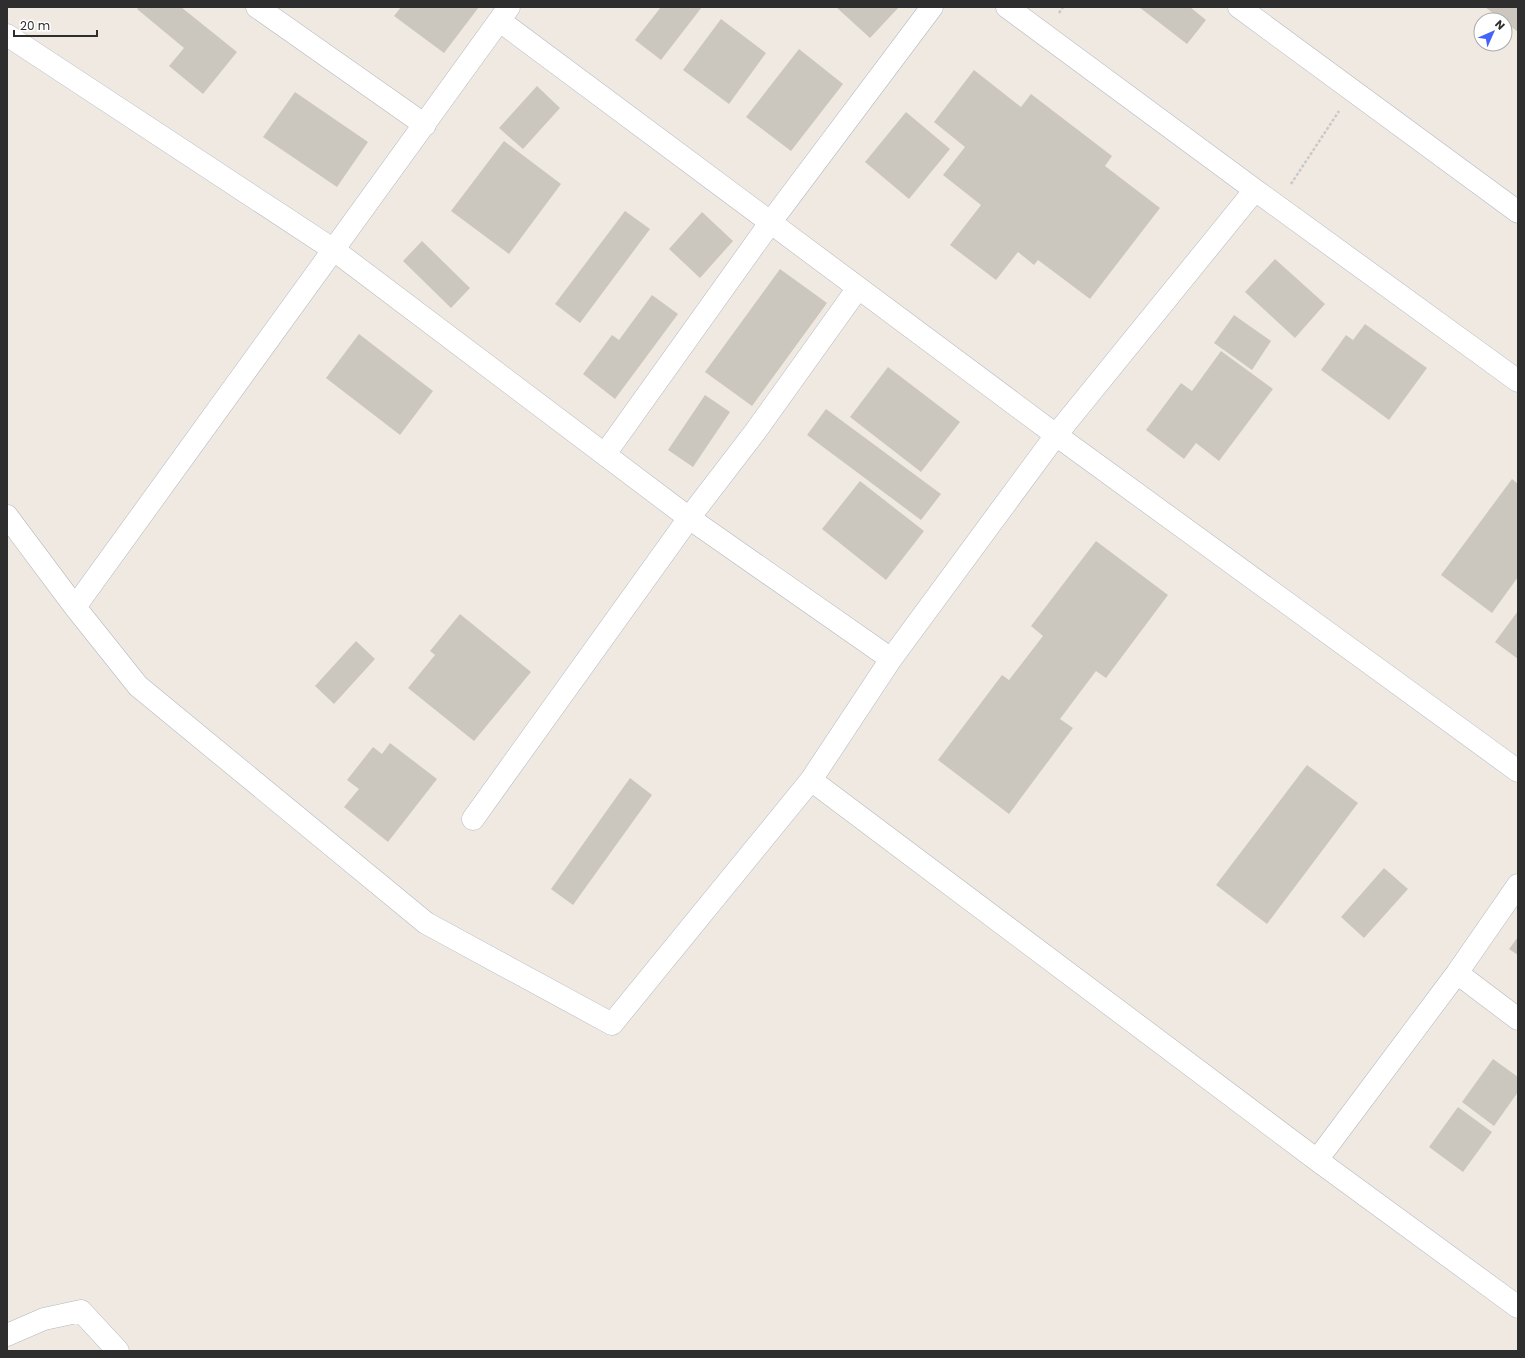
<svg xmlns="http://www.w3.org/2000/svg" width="1525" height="1358" viewBox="0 0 1525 1358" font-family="Poppins,sans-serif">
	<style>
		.building { fill: #cbc7bf }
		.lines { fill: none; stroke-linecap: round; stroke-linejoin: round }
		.minor-casing { stroke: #b4b7c1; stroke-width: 23 }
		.path { stroke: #c9c9c9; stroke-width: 2.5; stroke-dasharray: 3 2; stroke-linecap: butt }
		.minor { stroke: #fff; stroke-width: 22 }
	</style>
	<rect width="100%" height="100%" fill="#efe9e1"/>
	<path class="building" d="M139,7H181L237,52L203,94L169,66L184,48L137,9Z
		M401,7H479L444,53L394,16Z
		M661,7H702L661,60L635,40Z
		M836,7H899L870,38Z
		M1139,7H1190L1206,20L1187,44Z
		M1485,7H1518V32L1505,22V20H1502Z
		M721,19L766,53L729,104L683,70Z
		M799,49L843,84L791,151L746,117Z
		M974,70L1021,107L1031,94L1112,156L1105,166L1160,208L1090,299L1038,260L1034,265L1018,252L996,280L950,245L981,205L943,175L965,147L934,122Z
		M537,86L560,108L523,149L499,128Z
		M295,92L368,142L337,187L263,137Z
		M906,112L950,149L909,199L865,162Z
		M504,141L561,184L509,254L451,211Z
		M625,211L650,229L580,323L555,304Z
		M702,212L733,241L700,278L669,249Z
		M422,241L470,288L451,308L403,261Z
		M1275,259L1325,304L1295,338L1245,292Z
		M780,269L827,303L752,406L705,372Z
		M652,295L678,314L615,399L583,374L612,335L619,340Z
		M1234,315L1271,341L1252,370L1214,343Z
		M1365,324L1427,368L1389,420L1321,370L1346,335L1353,340Z
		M359,334L433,391L400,435L326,378Z
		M1221,351L1273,389L1219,461L1196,443L1184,459L1146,430L1181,383L1192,391Z
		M888,367L960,422L921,472L850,417Z
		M705,395L730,412L693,467L668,450Z
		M826,409L941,494L921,520L807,435Z
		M1512,479L1518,484V577L1492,613L1441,575Z
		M860,481L924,531L886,580L822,529Z
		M1096,541L1168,595L1106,678L1096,671L1060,719L1073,728L1009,814L938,760L1002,675L1009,680L1043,636L1031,626Z
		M1518,611V659L1495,642Z
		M460,614L531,672L474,741L408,688L435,655L430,651Z
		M356,641L375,659L334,704L315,686Z
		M390,743L437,779L388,842L344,807L359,789L347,780L373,747L382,754Z
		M1307,765L1358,803L1267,924L1216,885Z
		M630,778L652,795L573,905L551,889Z
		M1384,868L1408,889L1364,938L1341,917Z
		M1518,937V955L1509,949Z
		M1493,1059L1518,1077V1092L1494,1126L1462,1102Z
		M1458,1107L1492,1132L1463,1172L1429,1147Z"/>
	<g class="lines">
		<defs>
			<path id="minor" d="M257,7L425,125
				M1007,7L1255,190L1518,381
				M1239,7L1518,212
				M500,21L1056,435L1518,771
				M7,35L334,250L689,518L891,659
				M605,454L770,223L932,7
				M7,516L75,607L138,686L426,923L612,1024L811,780L891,659L1056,435L1255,190
				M75,607L509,7
				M811,780L1317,1160L1518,1307
				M473,819L689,518L755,432L858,288
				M1457,973L1518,1019
				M1317,1160L1457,973L1518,885
				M7,1335L44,1319L81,1311L118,1351"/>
		</defs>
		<use href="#minor" class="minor-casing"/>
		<path class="path" d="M1059,13L1063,7
			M1291,184L1339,111"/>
		<use href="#minor" class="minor"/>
	</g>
	<rect width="1525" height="1358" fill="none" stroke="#2e2e2e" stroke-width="16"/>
	<g transform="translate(1493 32) rotate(45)"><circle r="19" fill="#ffffff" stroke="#ababab"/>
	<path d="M0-3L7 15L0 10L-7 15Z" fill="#4264fb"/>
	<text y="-6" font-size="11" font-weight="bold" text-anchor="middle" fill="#2e2e2e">N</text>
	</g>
	<path d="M14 30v6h83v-6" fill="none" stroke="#2e2e2e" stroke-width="2"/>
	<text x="20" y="30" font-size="12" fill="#2e2e2e" stroke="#ffffff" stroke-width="3" paint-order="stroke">20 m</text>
</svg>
